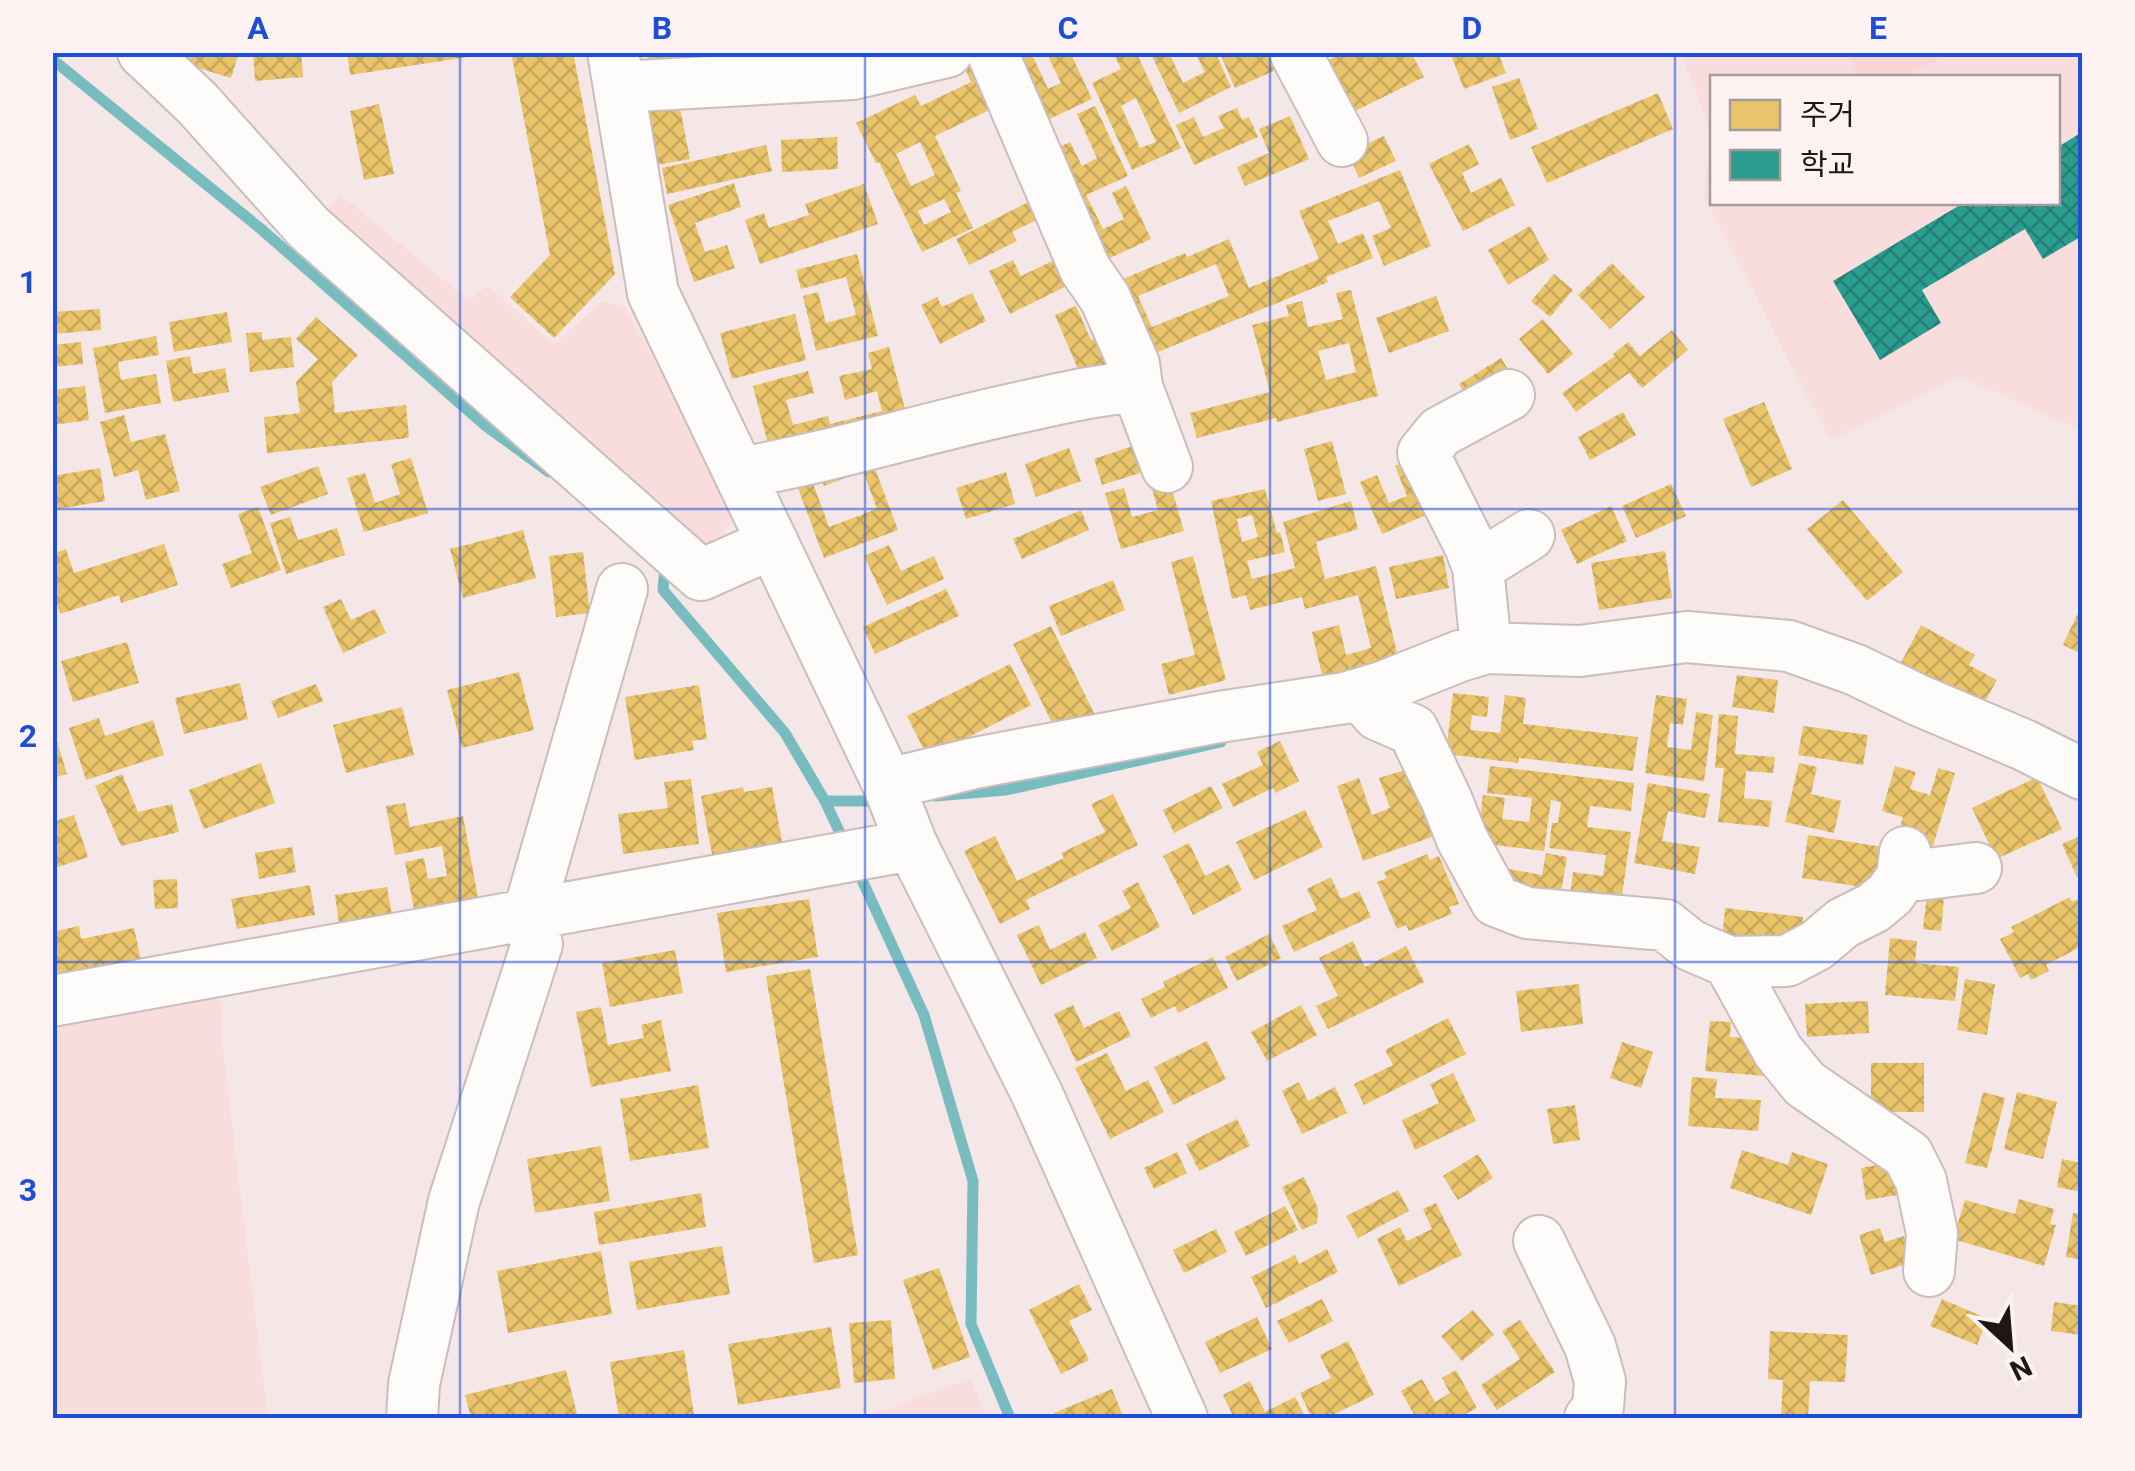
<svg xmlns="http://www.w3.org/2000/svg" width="2135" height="1471" viewBox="0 0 2135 1471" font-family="Roboto,'Noto Sans KR',sans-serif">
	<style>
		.built { fill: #f9dddd; fill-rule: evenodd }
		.garden { fill: #f8d6d6 }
		.homes { fill: url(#homes-cross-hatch); fill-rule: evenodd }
		.schools { fill: url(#schools-cross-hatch) }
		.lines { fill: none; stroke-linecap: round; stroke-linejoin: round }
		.stream { stroke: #79bcc0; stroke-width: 11 }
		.minor-casing { stroke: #cabdbd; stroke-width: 54 }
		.minor { stroke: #fefbfb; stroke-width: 50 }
		.grid { fill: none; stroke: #1d4ed8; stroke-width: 2.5; stroke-opacity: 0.55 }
		.neatline { fill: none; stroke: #1d4ed8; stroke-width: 4 }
		.grid-label { font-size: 32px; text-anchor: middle; font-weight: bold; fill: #1d4ed8 }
	</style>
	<defs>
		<pattern id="homes-cross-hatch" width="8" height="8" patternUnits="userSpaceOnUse" patternTransform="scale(2.5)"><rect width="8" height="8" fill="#e9c46a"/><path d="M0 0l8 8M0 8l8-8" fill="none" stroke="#c8a85b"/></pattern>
		<pattern id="schools-cross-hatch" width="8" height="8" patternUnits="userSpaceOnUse" patternTransform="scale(2.5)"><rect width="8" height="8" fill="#2a9d8f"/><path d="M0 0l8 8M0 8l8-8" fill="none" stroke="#247f74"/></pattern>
	</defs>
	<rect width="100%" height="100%" fill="#f5e7e7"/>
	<path class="built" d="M1680,53H2082V431L1960,376L1830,440L1704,197L1711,132ZM1712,78H2058V202H1712Z
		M340,194L469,301L488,285L553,344L603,301L624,306L743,511L700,556L318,222Z
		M220,989L223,1049L268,1418H53V1019Z
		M970,1378L987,1418H863Z"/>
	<path class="garden" d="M1845,53H1951L1904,77H1859Z"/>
	<path class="homes" d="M189,52H239L231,78L185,64Z
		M253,52H301L303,77L255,81Z
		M347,52H481V55L350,75Z
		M511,52H573L615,274L554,338L510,297L550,255Z
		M648,52H728V61L648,64Z
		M982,52L1006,102L935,136L961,191L956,193L973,228L922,252L879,162L876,163L856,123L915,95L921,106L971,82L962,62ZM920,142L935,175L911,186L896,154ZM944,199L951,212L924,225L918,211Z
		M1026,52H1031L1048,89L1061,83L1046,52H1070L1092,99L1039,124L1009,60Z
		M1113,52H1136L1181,148L1132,170L1092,83L1121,69ZM1136,98L1156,142L1140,148L1121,106Z
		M1150,52H1169L1183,83L1205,72L1195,52H1215L1231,87L1179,113Z
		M1229,52H1240L1242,58L1254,52H1280L1285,66L1235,88L1221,56Z
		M1344,52H1411L1424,77L1341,118L1315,67Z
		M1450,52H1498L1506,73L1464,89Z
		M1519,78L1538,129L1510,140L1492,87Z
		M1658,93L1673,129L1547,183L1531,147Z
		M678,98L690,159L657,165L646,104Z
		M379,104L394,174L364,180L350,111Z
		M1095,106L1128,176L1086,195L1103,229L1124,219L1112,193L1126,186L1151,239L1097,264L1045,154L1070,142L1082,166L1097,158L1077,114Z
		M1237,108L1242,120L1249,117L1258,137L1194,165L1176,125L1194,117L1203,137L1224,128L1218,116Z
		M1290,116L1309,159L1245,186L1237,167L1269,153L1259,129Z
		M1384,136L1396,161L1359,178L1348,153Z
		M837,137L838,169L782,172L781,140Z
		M1469,144L1479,164L1462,173L1471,193L1501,178L1515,205L1463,231L1429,164Z
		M766,145L772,171L667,194L662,168Z
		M1400,170L1431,246L1384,266L1372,236L1391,228L1379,201L1328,221L1338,244L1363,233L1373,258L1326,277L1328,282L1141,359L1111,284L1185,253L1187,257L1229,239L1249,288L1319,259L1299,211ZM1216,264L1229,296L1152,327L1138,296Z
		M734,183L741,207L695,223L705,252L727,245L735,268L694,282L668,205Z
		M864,184L878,224L760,264L745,220L764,213L769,228L809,215L805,204Z
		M1042,195L1051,213L1012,232L1017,241L969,265L956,239Z
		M1530,226L1549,260L1508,285L1488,250Z
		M1069,253L1081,279L1010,314L989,271L1013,260L1021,276Z
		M857,254L878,336L816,351L803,296L818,292L826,323L856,315L846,277L801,289L796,270Z
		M1612,263L1645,297L1610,329L1578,295Z
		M1554,274L1573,290L1550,317L1531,301Z
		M1351,290L1378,396L1277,422L1276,418L1197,438L1190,413L1270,392L1252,325L1289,316L1286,305L1302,301L1308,327L1343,319L1336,293ZM1349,343L1356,372L1326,380L1318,351Z
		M972,293L986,321L940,344L921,305L937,297L942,307Z
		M1436,296L1449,331L1389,353L1376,318Z
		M1076,306L1091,340L1113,331L1127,362L1083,381L1055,315Z
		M100,309L101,330L52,334V312Z
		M227,312L232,342L174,352L169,322Z
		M795,314L806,360L732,379L720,333Z
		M316,317L358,355L332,382L335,413L406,405L409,438L267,453L264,417L300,413L296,382L318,359L296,339Z
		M1543,319L1573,354L1548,374L1519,339Z
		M1672,330L1688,350L1642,388L1629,373L1576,412L1562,393L1615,356L1613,354L1628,342L1640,356Z
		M262,332V340L291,337L294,367L250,372L246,333Z
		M156,336L159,355L118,362L121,380L156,374L161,403L105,413L93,348Z
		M81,342L83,364L52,367V345Z
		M889,347L909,425L772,460L753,386L808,371L814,393L786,400L793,425L828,416L830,424L882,411L877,391L845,400L839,376L872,369L868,353Z
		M190,356L193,374L225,368L229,392L173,402L166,361Z
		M1501,358L1514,379L1471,404L1459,384Z
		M85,386L89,420L52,425V390Z
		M1764,402L1792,469L1751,487L1723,419Z
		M1623,412L1636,435L1590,460L1578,437Z
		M124,415L131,442L165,434L180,491L146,500L138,470L114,477L100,422Z
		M1147,441L1156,468L1102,485L1094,459Z
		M1332,441L1346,494L1318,501L1304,449Z
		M1069,448L1081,481L1036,497L1025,464Z
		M868,450L898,530L824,558L795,480L810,475L829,527L877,509L863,471L824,486L817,469Z
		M1418,456L1440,509L1382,534L1360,482L1377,475L1389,503L1407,496L1395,466Z
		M411,458L428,513L364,532L347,478L365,473L375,503L400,494L391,464Z
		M318,466L328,494L271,515L260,487Z
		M100,468L105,501L52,510V476Z
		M1006,472L1015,504L966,519L956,488Z
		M1168,476L1184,531L1121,549L1105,493L1124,488L1132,517L1158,510L1150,481Z
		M1671,484L1686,516L1636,538L1622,506Z
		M1265,489L1277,533L1280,532L1285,552L1247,561L1252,579L1295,568L1283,522L1351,501L1358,529L1316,542L1325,579L1376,566L1402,673L1326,692L1312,632L1339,625L1346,655L1371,648L1358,595L1305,609L1302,597L1250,610L1246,595L1232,599L1211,501ZM1252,515L1258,537L1242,542L1237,519Z
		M1843,500L1903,572L1867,601L1807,529Z
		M1611,506L1627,541L1577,564L1561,530Z
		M258,507L281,570L231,588L222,564L252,553L238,514Z
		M1081,510L1089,530L1022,559L1013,539Z
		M290,517L298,540L337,528L345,555L286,574L270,523Z
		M523,530L536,578L463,598L450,549Z
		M164,544L178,585L121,603L119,595L60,614L52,590V554L66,549L74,573Z
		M889,545L901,571L934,556L944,579L887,605L864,556Z
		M1665,551L1672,598L1599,610L1591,563Z
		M583,552L590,613L556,617L549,556Z
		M1443,555L1449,588L1396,599L1389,567Z
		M1193,556L1226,680L1169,695L1161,664L1195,655L1171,562Z
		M1113,580L1125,610L1061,636L1049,606Z
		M946,589L959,616L875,654L863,627Z
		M341,599L351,620L375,609L386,633L343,653L323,607Z
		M2082,604V654L2063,645Z
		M1921,625L1975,655L1969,665L1997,680L1979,712L1898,668Z
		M1051,626L1095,715L1057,733L1013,644Z
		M127,642L139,683L73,702L61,661Z
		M1010,664L1031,705L928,758L907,716Z
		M519,672L534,730L462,748L447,690Z
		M1737,675L1778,680L1774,713L1732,707Z
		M240,683L248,719L184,734L175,698Z
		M316,684L323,701L278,718L271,701Z
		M699,685L707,739L692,741L694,750L635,760L625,697Z
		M1453,693L1489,697L1487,717L1472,715L1470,730L1500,733L1505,695L1526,698L1523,724L1638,737L1633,771L1519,758L1518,763L1446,754Z
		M1656,695L1687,699L1683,725L1670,723L1667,747L1691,750L1696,712L1713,715L1704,781L1645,773Z
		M402,707L414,755L346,773L333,725Z
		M1719,714L1738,716L1735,754L1775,757L1773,773L1746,771L1744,798L1772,801L1769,827L1718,822L1724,768H1715Z
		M99,718L105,736L153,720L164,755L86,780L69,728Z
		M1803,726L1868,735L1863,765L1798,755Z
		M53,728L67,774L52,778V729Z
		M1280,741L1299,781L1276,793L1273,788L1233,807L1222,784L1263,765L1257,752Z
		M261,763L275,803L204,829L189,790Z
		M1799,763L1817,767L1811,794L1841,801L1834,833L1785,822Z
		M1490,766L1634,783L1631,811L1590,806L1587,827L1631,832L1620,910L1569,904L1573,872L1603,876L1606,855L1549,848L1552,823H1558L1561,802L1551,800L1544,851L1477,843L1483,795L1505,798L1502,819L1529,822L1532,798L1487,793Z
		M1895,766L1916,772L1910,789L1930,795L1938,768L1955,773L1932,849L1897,839L1903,817L1882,811Z
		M1408,769L1449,831L1363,861L1337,786L1359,778L1372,815L1390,808L1379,778Z
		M122,774L138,812L172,804L179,832L121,846L95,786Z
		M2037,777L2062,829L1996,859L1972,808Z
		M691,779L699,844L623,854L618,814L668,808L664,782Z
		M1648,783L1710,794L1705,818L1668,811L1662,841L1700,847L1695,874L1634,863Z
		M1211,786L1223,808L1174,833L1163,810Z
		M743,787L744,792L772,787L783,847L714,864L701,796Z
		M1113,794L1138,845L1026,900L1030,909L1000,924L964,851L995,836L1017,881L1064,858L1061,853L1105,832L1091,804Z
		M405,803L410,827L463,816L478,898L414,910L405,862L424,858L428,879L447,876L442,846L395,855L386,806Z
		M1305,810L1323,847L1254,880L1236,842Z
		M74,815L88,857L52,869V822Z
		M1808,835L1889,848L1883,890L1802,878Z
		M2082,835V875L2077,877L2062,844Z
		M1189,843L1205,876L1229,864L1242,890L1193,915L1163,856Z
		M292,847L296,872L259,879L255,853Z
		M1546,853L1567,857L1559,904L1505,895L1509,869L1542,875Z
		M1427,854L1430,860L1439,856L1459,904L1449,907L1452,914L1409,931L1406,925L1397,929L1377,882L1387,878L1384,872Z
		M1331,877L1341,899L1359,891L1371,917L1294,952L1282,926L1317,910L1307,889Z
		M177,879L178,908L155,909L153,880Z
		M1138,882L1160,927L1112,951L1098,925L1131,908L1122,891Z
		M310,885L315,915L237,929L231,899Z
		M1928,886L1945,887L1941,931L1923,929Z
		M387,887L392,915L339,923L335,895Z
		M2070,897L2072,902L2082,897V952L2080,947L2046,965L2049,971L2031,980L2028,974L2020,978L2000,939L2014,932L2011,927Z
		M809,899L818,957L726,972L717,913Z
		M1725,908L1803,917L1799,948L1722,940Z
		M1039,925L1050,950L1085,932L1097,958L1041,985L1017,935Z
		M79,926L81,939L134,928L142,964L52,984V932Z
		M1269,934L1281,958L1237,981L1225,957Z
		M1890,938L1917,941L1915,963L1959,967L1955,1001L1885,995Z
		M1353,941L1365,967L1406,946L1424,982L1328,1029L1316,1006L1338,996L1319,958Z
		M675,950L683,993L610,1007L602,963Z
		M1213,957L1228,988L1178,1013L1175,1006L1151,1018L1141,999L1165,987L1163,982Z
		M810,969L858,1255L814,1263L766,976Z
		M1965,979L1995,984L1987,1035L1957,1030Z
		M1579,984L1583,1024L1521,1032L1516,991Z
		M1868,1001L1869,1033L1807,1037L1805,1004Z
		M1073,1005L1084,1028L1119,1011L1131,1036L1076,1062L1054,1014Z
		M1301,1005L1317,1035L1267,1061L1251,1032Z
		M601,1007L608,1045L644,1038L641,1025L661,1020L671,1071L591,1087L576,1012Z
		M1448,1018L1466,1054L1364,1105L1354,1084L1393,1065L1385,1050Z
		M1710,1021L1731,1022L1730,1037L1768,1040L1765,1076L1705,1071Z
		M1207,1041L1226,1079L1173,1105L1154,1067Z
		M1622,1042L1653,1052L1641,1088L1610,1078Z
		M1107,1053L1126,1091L1148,1080L1164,1112L1110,1139L1075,1068Z
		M1871,1063H1924V1112H1871Z
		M1453,1073L1476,1121L1415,1150L1402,1120L1439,1103L1430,1084Z
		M1692,1077L1717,1079L1715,1098L1761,1100L1758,1131L1688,1126Z
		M1299,1082L1308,1101L1335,1087L1347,1113L1302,1134L1282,1091Z
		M698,1085L709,1148L630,1161L620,1099Z
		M1983,1092L2005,1098L1987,1168L1965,1163Z
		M2017,1092L2057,1102L2043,1159L2004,1149Z
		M1575,1105L1580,1140L1553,1144L1547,1109Z
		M1237,1119L1250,1146L1199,1171L1186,1144Z
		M601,1146L610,1201L535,1213L527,1159Z
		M1742,1150L1788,1165L1792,1152L1828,1164L1811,1215L1730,1188Z
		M1177,1152L1187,1173L1154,1189L1144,1168Z
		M1478,1154L1493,1178L1458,1200L1443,1176Z
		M2062,1159L2082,1163V1192L2057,1187Z
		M1892,1162L1898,1195L1866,1200L1861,1168Z
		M1304,1177L1318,1208L1317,1223L1302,1230L1282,1187Z
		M1398,1190L1409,1211L1358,1238L1346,1216Z
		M701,1193L706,1227L599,1245L594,1212Z
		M2019,1199L2054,1209L2050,1224L2056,1225L2044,1266L1953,1239L1965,1200L2015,1214Z
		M1436,1203L1462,1255L1399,1286L1377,1239L1400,1227L1407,1241L1432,1229L1423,1209Z
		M1285,1206L1298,1230L1246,1256L1234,1232Z
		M2073,1213L2082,1214V1260L2066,1257Z
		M1880,1228L1885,1242L1904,1236L1913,1262L1871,1275L1859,1235Z
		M1216,1229L1227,1252L1184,1273L1173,1250Z
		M722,1246L730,1294L637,1310L629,1262Z
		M1327,1249L1338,1272L1266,1308L1251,1277L1295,1255L1299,1264Z
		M601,1251L612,1314L508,1333L497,1271Z
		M939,1268L970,1357L933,1370L903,1280Z
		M1079,1284L1092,1310L1069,1321L1089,1360L1061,1374L1029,1310Z
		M1322,1299L1333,1321L1289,1343L1277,1321Z
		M1942,1299L1988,1319L1977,1345L1930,1326Z
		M2054,1302L2082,1306V1335L2051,1331Z
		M1473,1310L1494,1335L1462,1361L1441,1336Z
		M1257,1317L1272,1349L1220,1373L1205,1342Z
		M891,1320L895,1379L854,1383L849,1323Z
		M1520,1320L1555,1372L1497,1410L1481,1385L1520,1359L1502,1331Z
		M831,1327L841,1388L738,1405L728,1344Z
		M1770,1331L1848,1335L1845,1382L1810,1381L1808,1418H1781L1783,1380L1768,1379Z
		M1348,1341L1374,1395L1326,1418H1312L1300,1393L1331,1378L1320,1355Z
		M684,1350L694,1415L674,1418H619L610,1362Z
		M566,1370L578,1418H471L465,1395Z
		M1456,1370L1477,1408L1457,1418H1416L1401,1391L1422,1379L1435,1402L1450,1393L1442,1378Z
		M1250,1381L1265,1412L1295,1397L1306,1418H1234L1223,1395Z
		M1112,1389L1124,1418H1056L1054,1413Z"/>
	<path class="schools" d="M2082,132V194L2079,197L2082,203V236L2043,259L2025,229L1922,290L1941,323L1880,360L1833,281L1965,202H2058V147Z"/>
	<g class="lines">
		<path class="stream" d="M52,59L261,229L486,426L549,472
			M665,565L663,590L785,733L825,801L846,846
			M935,796L1006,790L1221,742
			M825,801H882
			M856,867L924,1015L973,1181L971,1324L1010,1418"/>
		<defs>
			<path id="minor" d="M143,52L197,103L309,228L701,575L773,543
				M613,52L653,293L888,784L912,845L1037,1094L1182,1418
				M992,52L1085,269L1105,298L1134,364L1137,387L1167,467
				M1295,52L1342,141
				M619,87L853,74L947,52
				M739,473C838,456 933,425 1031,405C1067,397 1101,389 1137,387
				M1478,567L1529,535
				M1486,648L1478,567L1470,546L1423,453L1440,432L1509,395
				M1359,694L1378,715L1413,730L1447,801L1462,839L1496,901L1527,913L1665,925L1690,945L1729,962L1787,961L1817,945L1843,923L1873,908L1890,894L1902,877L1905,852
				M888,784L975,763L1219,717L1345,698L1382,687L1460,656L1486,648L1580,651L1687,637L1789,646L1856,670L1918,700L2024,745L2082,774
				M1902,877L1976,868
				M1729,962L1778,1051L1805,1084L1908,1155L1921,1181L1932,1233L1929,1271
				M52,1001L912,845
				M1539,1241L1590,1346L1600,1381L1598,1408L1590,1418
				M412,1418L414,1384L454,1201L537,944L528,915L622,589"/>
		</defs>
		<use href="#minor" class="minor-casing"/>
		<use href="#minor" class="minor"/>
	</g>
	<path class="grid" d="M460,52V1418M865,52V1418M1270,52V1418M1675,52V1418M52,509H2082M52,962H2082"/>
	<rect width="2135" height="1471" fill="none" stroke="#fff2f2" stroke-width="110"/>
	<rect x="1710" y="75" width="350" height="130" fill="#fff2f2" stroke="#a69a9a" stroke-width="2.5"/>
	<rect x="1730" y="100" width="50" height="30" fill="#e9c46a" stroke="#a69a9a" stroke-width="2.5"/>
	<text x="1800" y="125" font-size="30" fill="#211616">주거</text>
	<rect x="1730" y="150" width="50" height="30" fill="#2a9d8f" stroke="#a69a9a" stroke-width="2.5"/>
	<text x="1800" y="175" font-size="30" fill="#211616">학교</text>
	<g transform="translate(2010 1346) rotate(154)" stroke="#fff2f2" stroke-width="8" paint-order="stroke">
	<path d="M0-8L18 38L0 25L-18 38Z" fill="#211616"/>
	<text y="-15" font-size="28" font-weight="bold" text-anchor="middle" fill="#211616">N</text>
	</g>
	<rect x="55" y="55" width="2025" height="1361" class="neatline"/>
	<g class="grid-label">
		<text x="258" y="39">A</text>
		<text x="662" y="39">B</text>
		<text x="1068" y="39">C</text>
		<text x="1472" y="39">D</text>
		<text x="1878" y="39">E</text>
		<text x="28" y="293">1</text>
		<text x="28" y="747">2</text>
		<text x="28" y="1201">3</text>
	</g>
</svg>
